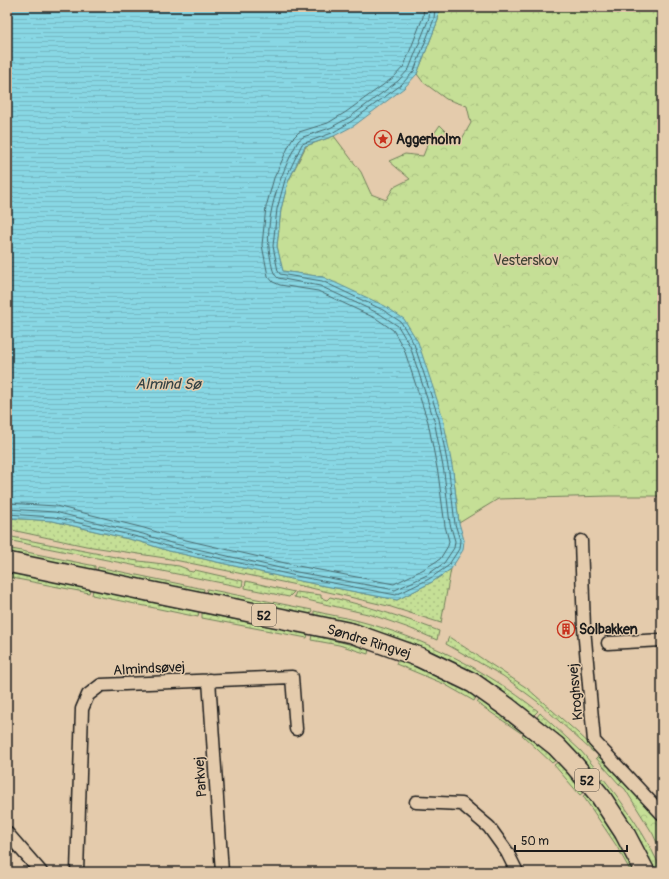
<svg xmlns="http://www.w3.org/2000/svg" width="669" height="879" viewBox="0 0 669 879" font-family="Pangolin,sans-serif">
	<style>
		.grass { fill: url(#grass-dots); stroke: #707e59 }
		.forest { fill: url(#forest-crowns); stroke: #707e59 }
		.water { fill: url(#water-rules); stroke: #5d8c94 }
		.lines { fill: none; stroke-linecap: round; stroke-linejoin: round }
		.shore { stroke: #47676c; stroke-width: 1 }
		.street-casing { stroke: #1c1c1c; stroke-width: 15 }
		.primary-casing { stroke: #1c1c1c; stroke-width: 22 }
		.street { stroke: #e4cbac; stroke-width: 12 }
		.primary { stroke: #e4cbac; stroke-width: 19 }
		.labels { text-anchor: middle; stroke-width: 3; stroke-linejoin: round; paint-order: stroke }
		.shield { fill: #e4cbac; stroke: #585047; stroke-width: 1 }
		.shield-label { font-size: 13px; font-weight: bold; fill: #1c1c1c }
		.poi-label { font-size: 14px; font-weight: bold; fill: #1c1c1c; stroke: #e4cbac; text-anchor: start }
		.park-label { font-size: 14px; fill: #3e4334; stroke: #e4cbac }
		.street-label { font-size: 14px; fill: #1c1c1c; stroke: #e4cbac }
		.water-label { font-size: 15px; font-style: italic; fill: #324144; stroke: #e4cbac }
	</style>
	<defs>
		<pattern id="grass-dots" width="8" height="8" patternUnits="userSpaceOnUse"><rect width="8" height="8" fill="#c5df96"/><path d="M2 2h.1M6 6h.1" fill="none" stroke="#a9bf81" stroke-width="1.8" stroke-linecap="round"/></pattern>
		<pattern id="forest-crowns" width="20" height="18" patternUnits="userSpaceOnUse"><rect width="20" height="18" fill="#c5df96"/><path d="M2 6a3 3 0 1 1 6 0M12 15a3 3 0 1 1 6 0" fill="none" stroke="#a9bf81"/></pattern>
		<pattern id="water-rules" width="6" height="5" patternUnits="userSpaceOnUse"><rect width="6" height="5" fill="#88d7e4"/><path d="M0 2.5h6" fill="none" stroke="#75b8c3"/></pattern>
	</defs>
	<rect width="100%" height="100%" fill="#e4cbac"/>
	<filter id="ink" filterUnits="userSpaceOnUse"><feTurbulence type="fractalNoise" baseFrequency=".025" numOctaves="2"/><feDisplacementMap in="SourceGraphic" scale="8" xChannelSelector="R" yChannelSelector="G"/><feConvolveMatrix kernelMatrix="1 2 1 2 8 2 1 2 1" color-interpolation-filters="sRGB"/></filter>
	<g filter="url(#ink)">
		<path class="grass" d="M7,518L53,521L141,542L169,551L295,580L397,600L432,582L451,569L441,623L388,606L311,588L165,558L86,546L7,529Z
			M7,536L131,560L179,566L187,569L188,571L193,572L195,570L243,581L242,587L7,540Z
			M7,548L95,566V571L7,553Z
			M98,567L204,589L203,594L97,571Z
			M10,573L90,589L89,593L7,577V575Z
			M246,581L294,592L289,597L245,588Z
			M207,589L312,610L310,615L206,594Z
			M93,590L199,612L198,617L92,595Z
			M296,592L321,595V598L327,600L330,597C367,606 403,617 439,631L437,640L409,628L372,615L294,597Z
			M314,611C329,615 344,617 359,621C424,638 485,669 538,711L534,715C498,686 457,661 414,644C381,631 347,624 314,615Z
			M202,613L308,634L307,638L202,618Z
			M312,635L369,649L368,654L339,645L311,640Z
			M449,637L527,688L578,733L596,750L593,752L538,702L503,676L446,644Z
			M398,659L459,686L476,697L474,701L444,684L396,664Z
			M480,699L523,730L521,733L477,703Z
			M540,713L581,751L601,775L597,778L565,743L537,717Z
			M526,732L556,760L552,763L522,735Z
			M600,754L623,780L619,784L596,758Z
			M558,762L585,791L580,795L554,765Z
			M603,778C626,807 648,838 662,872H656L640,841L600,781Z
			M586,794L624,851L635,872H631L616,845L583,796Z"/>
		<path class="forest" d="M439,7H662V496H609L498,499L459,523L453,471L323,277L282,271L277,246L281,209L288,182L306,146L334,136L361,172L371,194L386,200L394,187L410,179L389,161L405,154L423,156L429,141L440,125L459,144L471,123L467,106L446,99L423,82L417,74L438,20Z
			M623,780L662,820V854L653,834L625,789L619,784Z"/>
		<path class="water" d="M7,7H439L438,20L417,74L404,88L355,125L334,136L305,146L288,182L281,209L277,246L283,271L323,277L385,306L404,319L418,342L443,418L453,471L459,523L464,540L463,550L451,569L432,582L397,600L295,580L169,551L141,542L53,521L7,518Z"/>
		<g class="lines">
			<path class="shore" d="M7,503L56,506L144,528L173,537L298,566L394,584L424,569L440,559L448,546L449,541L445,526L438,473L428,422L404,349L393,330L377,319L318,291L280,285L273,282L268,276L262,245L266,207L274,178L292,139L299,132L328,123L346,112L394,77L404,66L423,17L424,7
				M7,509L55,512L143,534L171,543L297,572L395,590L427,575L444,563L454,548L455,541L450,524L444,472L434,420L410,346L398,326L380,314L320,286L278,278C273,274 272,267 271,261C262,221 279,177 298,141L303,137L330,128L350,117L398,81L409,69L429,18L430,7
				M7,514L54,517L142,538L170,547L296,576L396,595L429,579L448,566L459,549L460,540L455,524L449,472L439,419L414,344L401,322L383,310L322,281L280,274L278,271L273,246L277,209L285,180L302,144L332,133L352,121L401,85L414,71L434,19L435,7"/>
			<defs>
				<path id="street" d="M581,541L584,628L594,741L662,814
					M608,643L662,640
					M209,680L222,872
					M416,802L462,804L489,827L507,852L517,872
					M7,833L41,872
					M77,872L82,709L88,695L101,685L292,677L296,729"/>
				<path id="primary" d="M7,562L352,633L419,657L473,683L507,707L556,746L575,766L601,797L624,832L645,872"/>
			</defs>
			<use href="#street" class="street-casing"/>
			<use href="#primary" class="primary-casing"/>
			<use href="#street" class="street"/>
			<use href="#primary" class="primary"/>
		</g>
	</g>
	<defs>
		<symbol id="sight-ring" viewBox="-11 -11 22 22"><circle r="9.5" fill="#e4cbac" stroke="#c8321e" stroke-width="1.5"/><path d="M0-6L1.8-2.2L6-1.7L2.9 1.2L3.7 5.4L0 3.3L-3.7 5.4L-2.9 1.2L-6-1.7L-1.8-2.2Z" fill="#c8321e"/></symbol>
		<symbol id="building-ring" viewBox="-11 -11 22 22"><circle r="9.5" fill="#e4cbac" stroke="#c8321e" stroke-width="1.5"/><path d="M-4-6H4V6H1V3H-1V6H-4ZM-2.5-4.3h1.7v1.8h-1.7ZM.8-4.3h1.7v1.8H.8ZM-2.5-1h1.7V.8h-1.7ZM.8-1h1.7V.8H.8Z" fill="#c8321e"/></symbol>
	</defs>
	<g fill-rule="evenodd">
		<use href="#sight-ring" x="373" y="129" width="20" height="20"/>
		<use href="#building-ring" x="556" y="619" width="20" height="20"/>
	</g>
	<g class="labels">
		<g class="shield">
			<rect x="252" y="604" width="24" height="22" rx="3"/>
			<rect x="575" y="769" width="24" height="22" rx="3"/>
		</g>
		<g class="shield-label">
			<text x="264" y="620">52</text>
			<text x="587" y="785">52</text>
		</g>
		<g class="poi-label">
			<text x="396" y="144">Aggerholm</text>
			<text x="579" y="634">Solbakken</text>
		</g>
		<g class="park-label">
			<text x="526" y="265">Vesterskov</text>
		</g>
		<g class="street-label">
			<text transform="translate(369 641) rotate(17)" y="5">Søndre Ringvej</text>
			<text transform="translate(149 668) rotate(-3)" y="5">Almindsøvej</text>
			<text transform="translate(575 692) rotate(-95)" y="5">Kroghsvej</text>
			<text transform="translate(200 777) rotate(-94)" y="5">Parkvej</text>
		</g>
		<g class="water-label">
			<text x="168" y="389">Almind Sø</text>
		</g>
	</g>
	<rect width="669" height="879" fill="none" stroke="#e4cbac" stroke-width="24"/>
	<rect x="12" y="12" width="645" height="855" fill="none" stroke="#1c1c1c" stroke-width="1.5" filter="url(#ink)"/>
	<path d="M515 845v6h112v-6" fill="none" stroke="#1c1c1c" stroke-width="2"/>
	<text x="521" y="845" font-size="12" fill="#1c1c1c" stroke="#e4cbac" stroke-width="3" paint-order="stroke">50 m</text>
</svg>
